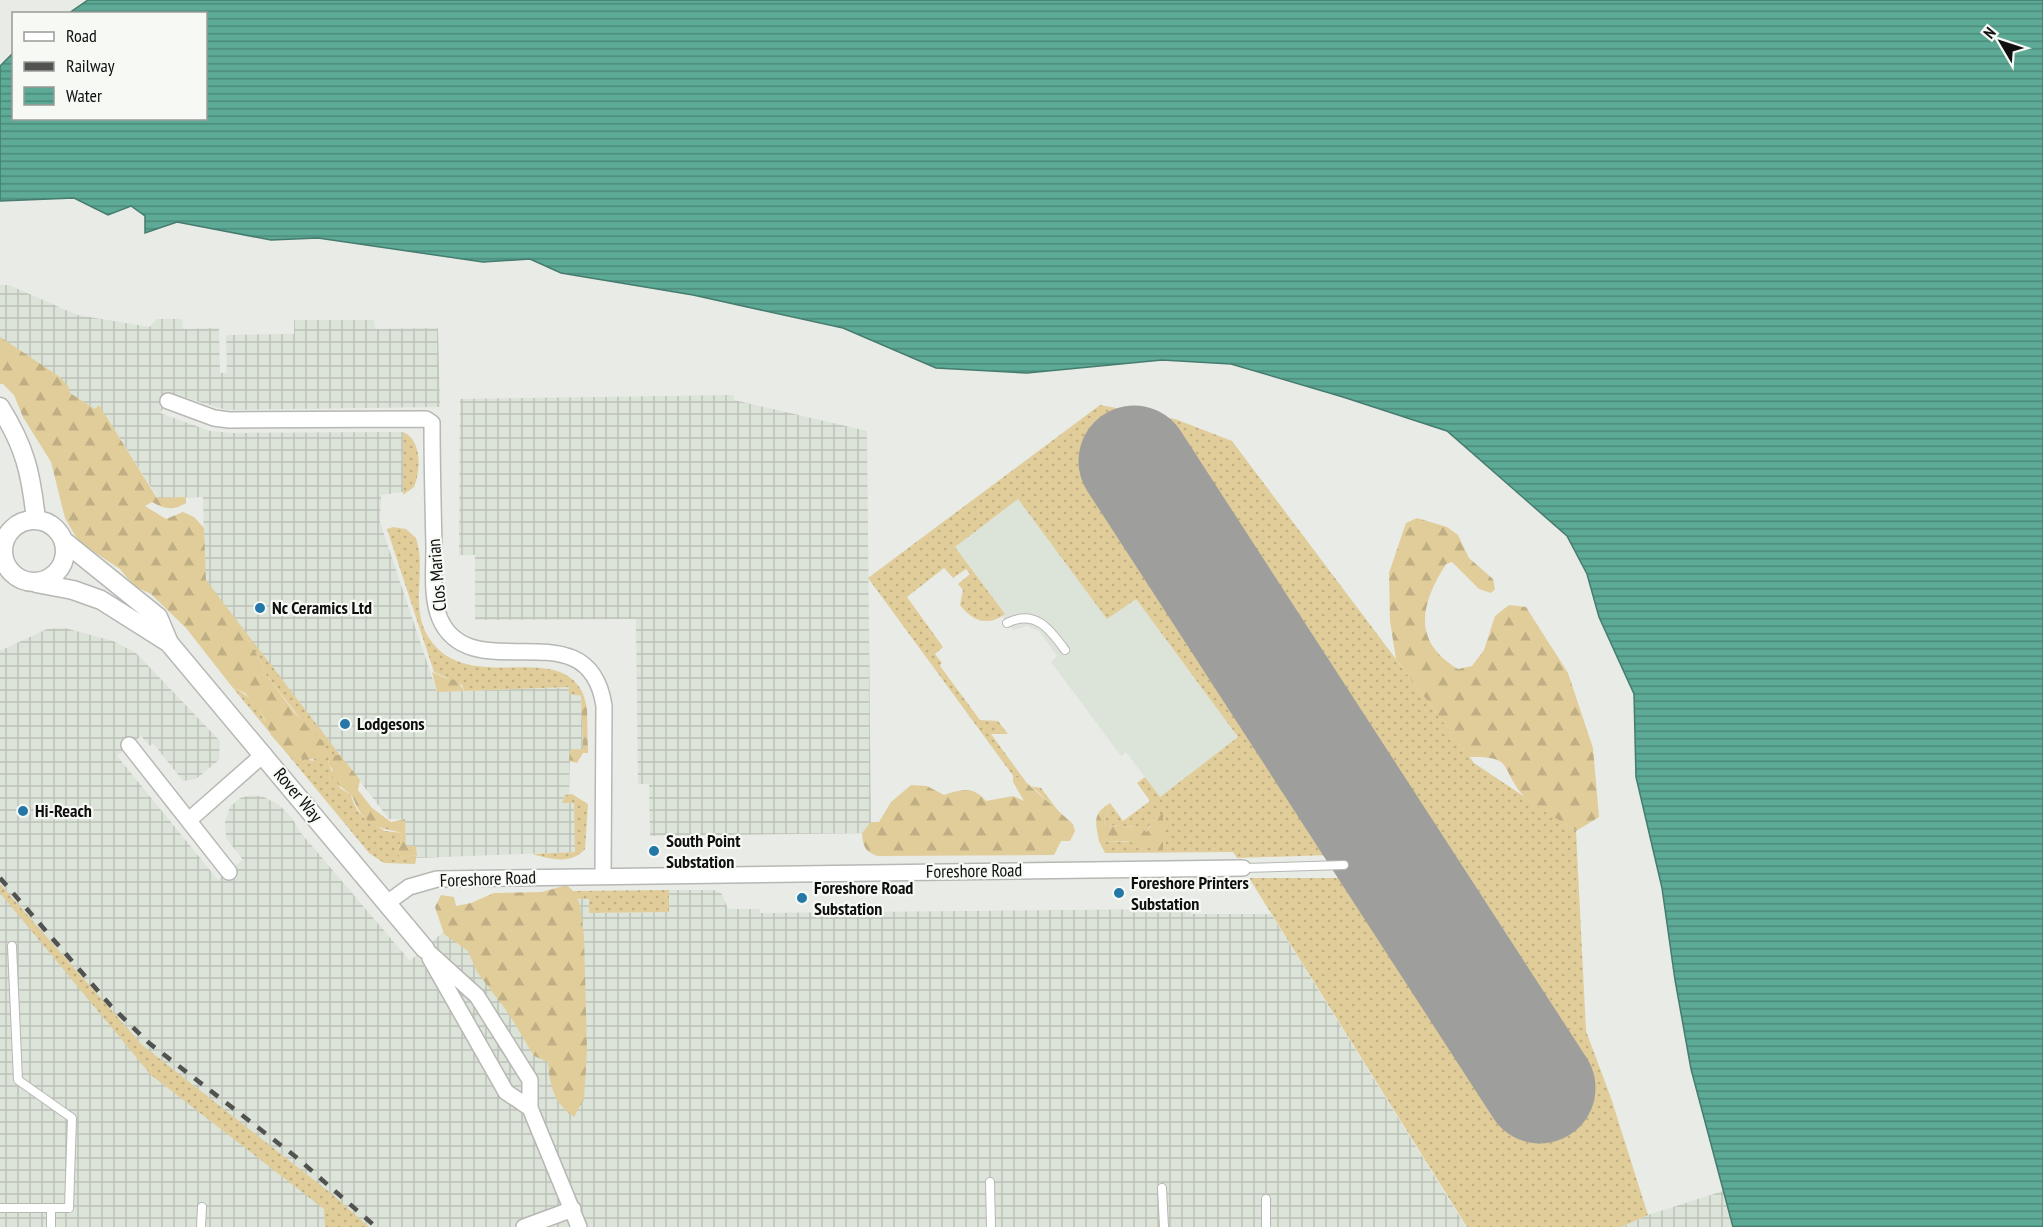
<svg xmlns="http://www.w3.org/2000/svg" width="2043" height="1227" viewBox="0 0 2043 1227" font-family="'PT Sans Narrow',sans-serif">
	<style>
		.built { fill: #dce3d8 }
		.industrial { fill: url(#industrial-grid) }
		.grass { fill: url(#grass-dots) }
		.forest { fill: url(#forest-firs) }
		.water { fill: url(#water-rules); stroke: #457c6e; stroke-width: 1.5 }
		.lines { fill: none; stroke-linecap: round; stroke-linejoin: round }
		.runway { stroke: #9e9f9c; stroke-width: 111 }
		.service-casing { stroke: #b6b8b4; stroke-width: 10 }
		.minor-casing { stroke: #b6b8b4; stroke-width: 18 }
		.tertiary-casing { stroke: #b6b8b4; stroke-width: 21 }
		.service { stroke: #fff; stroke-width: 8 }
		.minor { stroke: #fff; stroke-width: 15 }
		.tertiary { stroke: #fff; stroke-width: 18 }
		.rail { stroke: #525351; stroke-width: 4.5; stroke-dasharray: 10 10; stroke-linecap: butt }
		.poi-dot { fill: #2577a8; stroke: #f6f9f4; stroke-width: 2 }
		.labels { text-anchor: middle; stroke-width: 4.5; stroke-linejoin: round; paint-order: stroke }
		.street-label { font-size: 18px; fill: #0e0f0e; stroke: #f6f9f4 }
		.poi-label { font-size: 18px; font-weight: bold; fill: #0e0f0e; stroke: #f6f9f4; text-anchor: start }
	</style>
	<defs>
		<pattern id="industrial-grid" width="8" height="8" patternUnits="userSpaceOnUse" patternTransform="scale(1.5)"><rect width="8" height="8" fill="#dce3d8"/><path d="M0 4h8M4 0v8" fill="none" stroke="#bcc2b8"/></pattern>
		<pattern id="grass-dots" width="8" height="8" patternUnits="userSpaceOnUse" patternTransform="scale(1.5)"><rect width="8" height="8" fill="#e1cd9a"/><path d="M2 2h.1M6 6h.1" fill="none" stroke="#c0af84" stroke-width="1.8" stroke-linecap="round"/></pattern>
		<pattern id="forest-firs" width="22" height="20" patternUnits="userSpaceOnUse" patternTransform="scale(1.5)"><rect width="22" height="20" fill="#e1cd9a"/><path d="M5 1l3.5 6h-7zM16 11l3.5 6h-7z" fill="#c0af84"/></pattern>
		<pattern id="water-rules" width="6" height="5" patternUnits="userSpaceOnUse" patternTransform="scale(1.5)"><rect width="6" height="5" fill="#5daa97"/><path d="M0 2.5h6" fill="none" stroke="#4b897a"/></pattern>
	</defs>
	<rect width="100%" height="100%" fill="#e9ebe7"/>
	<path class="built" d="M1018,499L1107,618L1135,598L1238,737L1160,797L1126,752L1121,756L1051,662L1057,656L1039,631L1027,626L1013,630L1002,616L1005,614L955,547Z"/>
	<path class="industrial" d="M0,285H9L77,315L150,327L156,319H182L183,329L219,328L220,373H227L226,335L294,334V320H374L375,329L438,328L440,407L226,410L174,394L160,413L210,431L232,433L403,432V492L381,495L380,522L437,692L569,687L581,693L583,749L570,750L569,794L565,795L562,802L574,803L576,852L417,858L416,846H406L405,819H389L205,580L203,497L158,498L99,406L95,409L0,349Z
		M734,395V400L867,431L871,833L650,836L649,784H638L636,619L475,620V555H459L460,399Z
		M65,628L113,641L136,653L220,741L219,760L196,779L183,781L153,743L150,746L141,736L117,756L218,880L243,860L226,838L225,822L230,807L240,798L253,795L264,797L279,805L292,818L300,832L410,961L457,920L589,898L590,913L668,912L669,890H714L722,894L728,909H760V913L1173,909H1191V914H1271L1466,1227H0V651L47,629Z
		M1723,1191L1733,1227H1621L1648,1215Z"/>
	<path class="grass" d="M1100,405L1175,419L1232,441L1474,763L1576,831L1586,1031L1611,1098L1648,1215L1621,1227H1467L1249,878H1344L1330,855L1237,858L1233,852L1105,853L1099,841L1150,842L1158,850L1150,824L1147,833L1137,827L1106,825L1104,822L1109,808L1107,805L1110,803L1123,821L1150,801L1137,783L1145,777L1160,797L1238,737L1136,599L1107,619L1018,499L955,547L1005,614C988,627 972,621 960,605L963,590L958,584L970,574L966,569L953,578L944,568L907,597L943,647L935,654L942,663L940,666L980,720L998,721L1008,734H991L1029,786L1041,788L1062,816C1048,804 1032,781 1014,777L868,578Z
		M403,432C422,439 421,471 414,487L403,495Z
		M393,527L406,529L416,538C427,570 409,608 429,638C468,698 560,637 584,696L569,694V687L464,691L462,685L434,672L387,529Z
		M235,618L340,755L330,757L328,763L340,788L350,794L357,810L366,819L385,831L402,833L398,854L402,858L417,855L415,864L384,863L369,853L233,688C271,702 263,754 314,761L303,722L266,675L260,660Z
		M572,794L588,804L585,849C571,865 551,859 532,854L575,852L574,803H562L565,795Z
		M0,884L142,1045L333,1195L369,1227H325L324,1209L151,1075L0,893Z
		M669,890V912L589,913V899H578L573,891Z"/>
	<path class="forest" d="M0,337L60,377L68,386L70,393L95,409L99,405L157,498L186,497V503C173,511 164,509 152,502L145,506L166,519L183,512L194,517L204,528L206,580L235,618L260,660L266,675L294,712L324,743L325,752L320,758L306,760L286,752L271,735L264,718L245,693L233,688L186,628L151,594L134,586L120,569L79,542L65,518L51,462L23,417L14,395L3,384H0Z
		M1417,518L1447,527L1458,535L1469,558L1493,579L1495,589L1491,593L1479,589L1452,562L1446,564C1420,605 1412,641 1458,669L1472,666L1484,650L1495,616L1509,605L1526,607L1568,673L1593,748L1599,817L1576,831C1562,821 1531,806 1521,793C1500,766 1513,756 1469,757L1396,659L1390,621L1389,573L1406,523Z
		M432,672L448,679L457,680L464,691L437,692Z
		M581,696H584L587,708L588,753H583L577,763L569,761L570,750L583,749Z
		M334,755H340L360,780L358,790L372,808L391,822L405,819L406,846H416L417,855L402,858L398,854L402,833C384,828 372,829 360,812C356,807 355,800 351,795C343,787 335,785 331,774L333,770L328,764L330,757Z
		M1013,776L1022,779L1073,824L1075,831L1070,841H1061L1054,855L878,856C865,852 863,846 862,833L871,822H879L891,802L911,785L927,786L944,795C962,789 973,786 986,801L1013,796L1024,801L1013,782Z
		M1107,805L1109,808L1104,822L1106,825L1137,827L1147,832L1155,817L1163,813V850L1158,851L1150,843L1142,846L1127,841H1099C1096,824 1092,815 1107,805Z
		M567,885L576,894L580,905L584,936L587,1050L584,1099L574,1117C554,1103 550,1087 548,1062L534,1056L509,1014L477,972L468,951L444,934L435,907L441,895L454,897L456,906L471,903L494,893L542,892Z"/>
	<path class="water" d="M88,0H2043V1227H1733L1691,1069L1675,980L1662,888L1636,777L1634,694L1599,617L1587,574L1567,536L1447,431L1343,397L1231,364L1162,360L1027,373L936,368L843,328L693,295L561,273L530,259L483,262L318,238L271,240L177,222L145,233V216L131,206L108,215L74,198L0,201V66L13,53L14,118H206V14L69,13Z"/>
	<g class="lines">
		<path class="runway" d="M1134,461L1540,1088"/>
		<defs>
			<path id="service" d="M1007,623C1035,609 1050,629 1065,650
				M1243,868L1344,865
				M12,946L18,1080L72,1118L69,1208H51
				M990,1182L991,1227
				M1162,1188L1164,1227
				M0,1208H51V1227
				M201,1227L202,1207
				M1266,1227V1199"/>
			<path id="minor" d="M168,401L214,418L229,420L426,419L432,423C432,464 433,505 434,547C434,570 431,598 440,619C472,691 589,605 604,706L603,876
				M129,745L229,872
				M189,820L264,754
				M387,903L409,887L437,879L1243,868
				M425,949L477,996L530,1080V1108L579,1227
				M430,958L506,1092L530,1108
				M524,1227L573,1209"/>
			<path id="tertiary" d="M0,407C25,447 31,473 36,520
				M3 551a31 31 0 1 1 62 0a31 31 0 1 1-62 0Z
				M65,542L158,617L169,643L425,949
				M36,583L73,590L101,600L169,643"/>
		</defs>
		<use href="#service" class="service-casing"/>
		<use href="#minor" class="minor-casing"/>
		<use href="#tertiary" class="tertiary-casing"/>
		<use href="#service" class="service"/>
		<use href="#minor" class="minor"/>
		<use href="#tertiary" class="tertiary"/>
		<path class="rail" d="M0,878L111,1006L149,1043L296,1157L376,1227"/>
	</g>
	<g class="poi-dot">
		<circle cx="260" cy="608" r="6"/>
		<circle cx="345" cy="724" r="6"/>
		<circle cx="23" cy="811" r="6"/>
		<circle cx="654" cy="851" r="6"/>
		<circle cx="1119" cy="893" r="6"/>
		<circle cx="802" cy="898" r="6"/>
	</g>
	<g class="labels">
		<g class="street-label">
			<text transform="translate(437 575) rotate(-95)" y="6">Clos Marian</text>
			<text transform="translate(298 795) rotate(50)" y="6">Rover Way</text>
			<text transform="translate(974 871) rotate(-1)" y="6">Foreshore Road</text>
			<text transform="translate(488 879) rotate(-2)" y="6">Foreshore Road</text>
		</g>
		<g class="poi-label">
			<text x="272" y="614">Nc Ceramics Ltd</text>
			<text x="357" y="730">Lodgesons</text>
			<text x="35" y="817">Hi-Reach</text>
			<text x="666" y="847">South Point<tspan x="666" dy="21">Substation</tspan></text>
			<text x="1131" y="889">Foreshore Printers<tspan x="1131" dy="21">Substation</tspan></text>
			<text x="814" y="894">Foreshore Road<tspan x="814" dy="21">Substation</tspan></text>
		</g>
	</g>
	<rect x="12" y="12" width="195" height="108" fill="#f6f9f4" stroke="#999b98" stroke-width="1.5"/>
	<rect x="24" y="32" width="30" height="9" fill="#ffffff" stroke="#999b98" stroke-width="1.5"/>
	<text x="66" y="42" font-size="18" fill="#0e0f0e">Road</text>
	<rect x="24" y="62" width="30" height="9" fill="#525351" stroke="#999b98" stroke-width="1.5"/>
	<text x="66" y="72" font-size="18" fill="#0e0f0e">Railway</text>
	<rect x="24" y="87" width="30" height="18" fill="url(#water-rules)" stroke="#999b98" stroke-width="1.5"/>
	<text x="66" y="102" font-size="18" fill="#0e0f0e">Water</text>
	<g transform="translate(2001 42) rotate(309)" stroke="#f6f9f4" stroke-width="4.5" paint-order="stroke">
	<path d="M0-4.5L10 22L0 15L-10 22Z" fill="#0e0f0e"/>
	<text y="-9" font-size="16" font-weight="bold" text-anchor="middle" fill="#0e0f0e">N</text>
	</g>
</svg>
